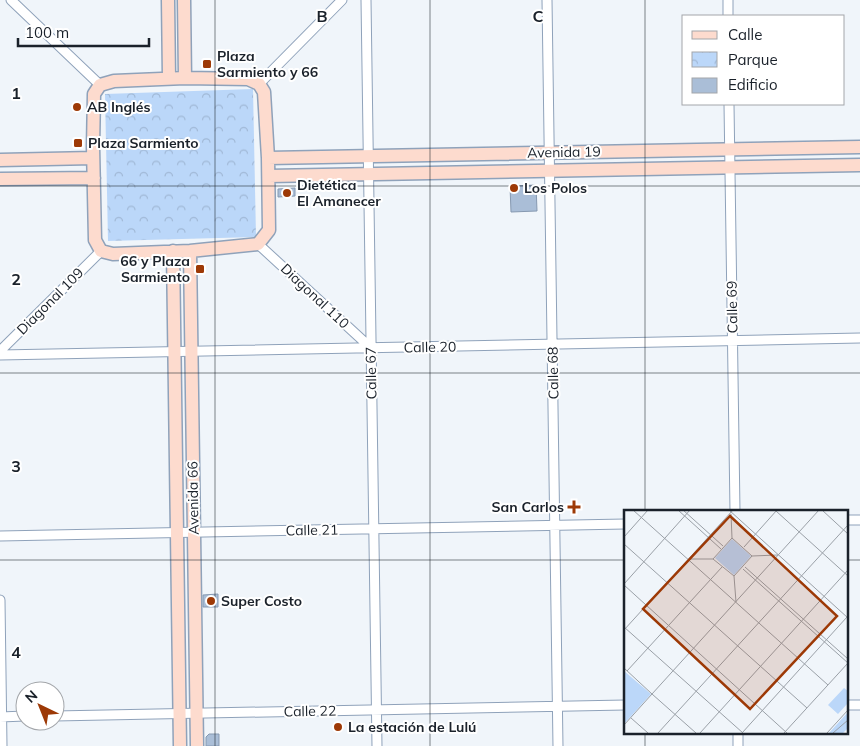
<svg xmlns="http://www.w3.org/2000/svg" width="860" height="746" viewBox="0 0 860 746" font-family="Mulish,sans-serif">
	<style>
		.park { fill: url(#park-crowns) }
		.building { fill: #aabed7; stroke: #8699b1 }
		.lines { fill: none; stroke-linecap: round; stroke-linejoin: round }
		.street-casing { stroke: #8fa2ba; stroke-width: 11 }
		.secondary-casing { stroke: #8fa2ba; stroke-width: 15 }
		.street { stroke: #fff; stroke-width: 9 }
		.secondary { stroke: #fddbce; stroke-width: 12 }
		.grid { fill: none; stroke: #1a212a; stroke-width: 1; stroke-opacity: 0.55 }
		.poi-dot { fill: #9d3906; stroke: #fff; stroke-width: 2 }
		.labels { text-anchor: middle; stroke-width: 4; stroke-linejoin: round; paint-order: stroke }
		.poi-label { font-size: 14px; font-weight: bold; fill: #1a212a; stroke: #fff; text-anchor: start }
		.street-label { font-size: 14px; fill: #1a212a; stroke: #fff }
		.inset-road { fill: none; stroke: #9aa0a7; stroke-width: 1 }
		.view { fill: #9d3906; fill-opacity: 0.15; stroke: #9d3906; stroke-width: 2.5 }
		.inset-edge { fill: none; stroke: #1a212a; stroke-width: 2.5 }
		.grid-label { font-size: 16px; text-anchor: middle; font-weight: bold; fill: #1a212a; stroke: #fff; stroke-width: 4; stroke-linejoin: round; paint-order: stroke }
	</style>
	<defs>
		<pattern id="park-crowns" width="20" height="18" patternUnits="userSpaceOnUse" patternTransform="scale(1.25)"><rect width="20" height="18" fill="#bbd7f9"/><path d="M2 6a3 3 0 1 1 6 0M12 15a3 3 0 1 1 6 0" fill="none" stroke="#a0b8d6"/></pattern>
	</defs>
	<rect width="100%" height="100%" fill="#f0f5fa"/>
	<path class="park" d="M253,89L256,237L108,241L105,94Z"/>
	<path class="building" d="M536,185L537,211L511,212L510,186Z
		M295,188V196L278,197V189Z
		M218,594V607H203V595Z
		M209,734H219V746H206V737Z"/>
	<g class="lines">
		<defs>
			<path id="street" d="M11,0L100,85
				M366,0L377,746
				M547,0L558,746
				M728,0V16
				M259,84L342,0
				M729,104L735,511
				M258,244L371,348
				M0,351L101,251
				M0,355L860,338
				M846,520H860
				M0,536L625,524
				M0,600L2,746
				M846,705H860
				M55,716L625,705
				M0,717L25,716
				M738,732V746"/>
			<path id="secondary" d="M168,0L169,78
				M184,0L185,78
				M185,78L248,79L259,84L264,92L268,158L269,230L258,244L190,251L113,254L101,251L95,240L93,147L94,94L100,85L114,81Z
				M268,158L860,147
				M0,160L93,158
				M269,176L860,165
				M0,179L94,178
				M173,251L180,746
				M190,251L197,746"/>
		</defs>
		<use href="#street" class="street-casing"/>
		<use href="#secondary" class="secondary-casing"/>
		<use href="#street" class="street"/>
		<use href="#secondary" class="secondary"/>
	</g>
	<path class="grid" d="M215,0V746M430,0V746M645,0V511M0,186H860M0,373H860M0,560H625M846,560H860M645,732V746"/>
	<g class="poi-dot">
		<rect x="202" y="59" width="10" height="10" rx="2.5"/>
		<circle cx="77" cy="107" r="5"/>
		<rect x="73" y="138" width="10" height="10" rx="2.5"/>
		<circle cx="514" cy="188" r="5"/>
		<circle cx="287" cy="193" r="5"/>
		<rect x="195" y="264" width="10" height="10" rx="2.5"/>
		<path d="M571.5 499.5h5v5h5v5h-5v5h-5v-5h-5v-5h5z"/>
		<circle cx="211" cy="601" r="5"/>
		<circle cx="338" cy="727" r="5"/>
	</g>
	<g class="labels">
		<g class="poi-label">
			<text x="217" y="61">Plaza<tspan x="217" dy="16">Sarmiento y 66</tspan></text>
			<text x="87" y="112">AB Inglés</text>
			<text x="88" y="148">Plaza Sarmiento</text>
			<text x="297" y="190">Dietética<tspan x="297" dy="16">El Amanecer</tspan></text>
			<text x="524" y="193">Los Polos</text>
			<text x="190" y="266" text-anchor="end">66 y Plaza<tspan x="190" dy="16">Sarmiento</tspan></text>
			<text x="564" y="512" text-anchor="end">San Carlos</text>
			<text x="221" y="606">Super Costo</text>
			<text x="348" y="732">La estación de Lulú</text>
		</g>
		<g class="street-label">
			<text transform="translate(564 152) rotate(-1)" y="5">Avenida 19</text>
			<text transform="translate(315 296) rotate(43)" y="5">Diagonal 110</text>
			<text transform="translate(50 301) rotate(-45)" y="5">Diagonal 109</text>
			<text transform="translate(732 307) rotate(-91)" y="5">Calle 69</text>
			<text transform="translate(430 347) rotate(-1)" y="5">Calle 20</text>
			<text transform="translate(371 373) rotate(-91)" y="5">Calle 67</text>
			<text transform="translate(553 373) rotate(-91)" y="5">Calle 68</text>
			<text transform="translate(193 498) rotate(-91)" y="5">Avenida 66</text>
			<text transform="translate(312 530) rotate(-1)" y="5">Calle 21</text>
			<text transform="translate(310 711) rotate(-1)" y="5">Calle 22</text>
		</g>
	</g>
	<g transform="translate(624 510)">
		<rect width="224" height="224" fill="#f0f5fa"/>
		<path d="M220,178L224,181V193L214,204L204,195ZM224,202V218L219,223H205Z" fill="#bbd7f9"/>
		<path d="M108,29L127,46L110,65L91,48ZM0,161L27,184L0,214Z" fill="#bbd7f9"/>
		<path class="inset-road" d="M9,0L204,175M54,0L97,39M59,0L99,36M105,0L224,108M198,0L224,24M152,1L224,66M107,4L108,28M0,27L24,0M108,28L128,46L110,66L89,49ZM0,34L183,198M120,37L153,0M128,46L154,45M65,49H89M121,57L224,149M119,59L224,153M110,66L112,92M0,74L66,0M0,75L163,223M0,117L119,223M0,120L109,0M0,158L28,184L0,215M3,161L98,57M7,208L24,223M34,223L224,15M72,223L28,184L195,0M76,223L224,60M118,223L223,107M160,223L224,153M203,223L224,200M209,223L224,210"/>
		<path class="view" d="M106,6L213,106L126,199L19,99Z"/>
		<rect width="224" height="224" class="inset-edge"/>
	</g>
	<g class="grid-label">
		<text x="322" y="22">B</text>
		<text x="538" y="22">C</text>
		<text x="16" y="99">1</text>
		<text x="16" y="285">2</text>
		<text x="16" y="472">3</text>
		<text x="16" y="658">4</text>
	</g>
	<rect x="682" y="15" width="162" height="90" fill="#ffffff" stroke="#a3a6aa"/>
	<rect x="692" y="31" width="25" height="8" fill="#fddbce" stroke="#a3a6aa"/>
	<text x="728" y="40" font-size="15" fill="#1a212a">Calle</text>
	<rect x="692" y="52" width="25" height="15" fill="url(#park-crowns)" stroke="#a3a6aa"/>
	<text x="728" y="65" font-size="15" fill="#1a212a">Parque</text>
	<rect x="692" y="78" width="25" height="15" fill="#aabed7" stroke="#a3a6aa"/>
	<text x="728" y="90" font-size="15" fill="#1a212a">Edificio</text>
	<g transform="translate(40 706) rotate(317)"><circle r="24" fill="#ffffff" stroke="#a3a6aa"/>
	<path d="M0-4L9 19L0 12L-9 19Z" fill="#9d3906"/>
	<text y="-8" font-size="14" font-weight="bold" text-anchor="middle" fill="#1a212a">N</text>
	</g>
	<path d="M18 38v8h131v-8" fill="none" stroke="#1a212a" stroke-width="2.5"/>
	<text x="25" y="38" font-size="15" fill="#1a212a" stroke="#ffffff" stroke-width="4" paint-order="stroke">100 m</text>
</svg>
